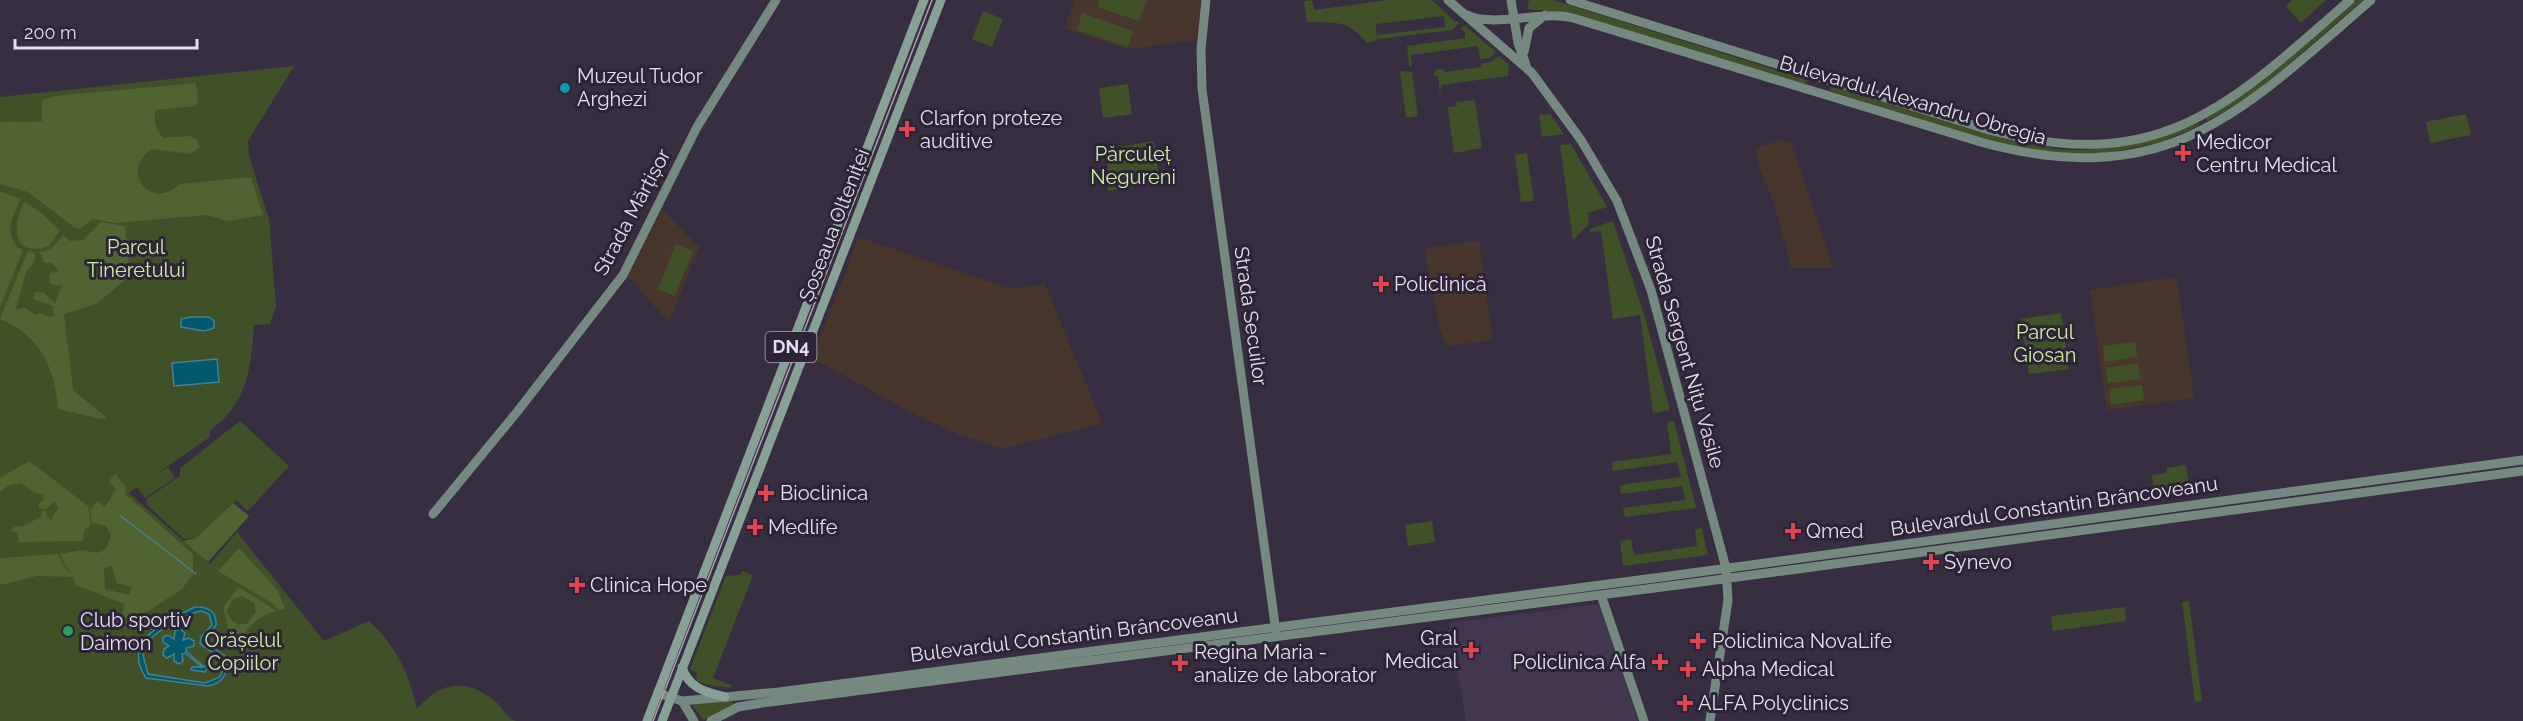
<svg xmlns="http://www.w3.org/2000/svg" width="2523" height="721" viewBox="0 0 2523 721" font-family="Raleway,sans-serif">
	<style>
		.built { fill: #433650 }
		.education { fill: #48362d }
		.green { fill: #415127 }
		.forest { fill: #506432; fill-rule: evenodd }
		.water { fill: #02586c; stroke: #468092; stroke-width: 1.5; fill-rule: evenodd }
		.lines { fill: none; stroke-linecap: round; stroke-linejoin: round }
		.stream { stroke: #468092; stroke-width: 1.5 }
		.secondary { stroke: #768981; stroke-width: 9 }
		.primary { stroke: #88a196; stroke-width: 9 }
		.tram { stroke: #a8a1b0; stroke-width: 1.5 }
		.culture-dot { fill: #0f9aa8; stroke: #2d2437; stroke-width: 2 }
		.health-dot { fill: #e0444e; stroke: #2d2437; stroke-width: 2 }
		.leisure-dot { fill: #2e9e5b; stroke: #2d2437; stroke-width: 2 }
		.labels { text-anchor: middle; stroke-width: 6; stroke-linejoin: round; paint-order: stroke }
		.shield { fill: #2d2437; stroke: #aea7b6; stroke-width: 1.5 }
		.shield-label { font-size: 18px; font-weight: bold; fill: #e5dfec }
		.poi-label { font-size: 20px; fill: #e5dfec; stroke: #2d2437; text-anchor: start }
		.street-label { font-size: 20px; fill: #e5dfec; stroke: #2d2437 }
		.park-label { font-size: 20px; fill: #cded9f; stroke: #2d2437 }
	</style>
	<rect width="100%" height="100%" fill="#382e42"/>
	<path class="built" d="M1600,604L1638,721H1466L1449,623Z"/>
	<path class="education" d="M1074,0H1201L1196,40L1128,49L1064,28Z
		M1781,140L1791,143L1834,268H1791L1775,206L1757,161L1756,149Z
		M662,209L699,247L669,323L628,276Z
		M859,237L1010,289L1045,284L1102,423L1003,448L960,435L912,413L812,358Z
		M1479,241L1493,340L1447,346L1440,330L1424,248Z
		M2177,277L2194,398L2107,410L2090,290Z"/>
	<path class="green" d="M1099,0H1147L1139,21L1097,7Z
		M1312,0L1314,10L1389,0H1432L1454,21L1460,22L1452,30L1378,39L1377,35L1445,27L1444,16L1376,24L1377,40L1367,43C1347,19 1336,23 1307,22L1304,1Z
		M1529,0H1553L1808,80L1804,84L1572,13L1527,9Z
		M2292,0H2326L2301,23L2286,6Z
		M2356,0H2363L2252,96L2207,121L2206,118L2264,80Z
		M983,11L1003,19L992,47L972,39Z
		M1082,13L1133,31L1128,47L1077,30Z
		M1464,25L1496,52L1490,58L1480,59L1478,46L1411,55L1412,66H1409L1407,46L1465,38V32L1460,29Z
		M1499,56L1509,65L1508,76L1441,85L1440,95L1438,76H1434L1435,70L1444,69L1445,72L1481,67V64L1491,62Z
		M294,66L248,141L249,156L269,219L276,306L270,324L254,325C251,367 248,404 210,430V437L155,475L168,467L175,478L145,498L137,487L129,493L210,564L237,532L324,641L369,621C395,644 410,675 417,709C441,681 466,677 496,702C504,709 505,717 516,721H0V97Z
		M1400,71L1412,72L1418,116L1406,118Z
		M1128,84L1132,114L1103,118L1099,88Z
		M1833,86C1871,98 1909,110 1947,122C1989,135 2032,149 2077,150C2120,150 2159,139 2197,122L2200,125L2159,143L2100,154L2052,153L1997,143L1831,91L1830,88Z
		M1475,100L1482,148L1454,153L1448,107L1457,106L1456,102Z
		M1550,114L1564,134L1542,137L1539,115Z
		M2466,114L2471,135L2430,143L2426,122Z
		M1154,141L1160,183L1108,191L1107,149Z
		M1571,144L1607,207L1588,213L1589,224L1573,240L1560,145Z
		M1527,153L1534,201L1521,202L1515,155Z
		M1613,221L1644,314L1670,410L1653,413L1640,315L1613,319L1601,231L1590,232V229Z
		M676,244L693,251L675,296L658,289Z
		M2061,313L2069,369L2029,374L2021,319Z
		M2135,342L2137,357L2105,362L2103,346Z
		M2138,363L2140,379L2108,383L2106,368Z
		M2142,385L2144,400L2111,405L2109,389Z
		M240,421L289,466L248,511L236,500L196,538L184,539L147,505L146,499L180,476V468Z
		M1674,421L1696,508L1625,517L1623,508L1685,500L1682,486L1621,494L1620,485L1681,477L1677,462L1613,471L1612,462L1671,454L1667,422Z
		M2186,465L2189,485L2154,490L2152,475L2167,473L2166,468Z
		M1432,521L1435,542L1408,546L1405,525Z
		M1702,528L1708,555L1623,566L1620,541L1631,539L1634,555L1697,546L1695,529Z
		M742,571L753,575L713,678L731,685L732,688L707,685L696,680L697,673L690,669L726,576L740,575Z
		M2189,601L2202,701L2195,702L2182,602Z
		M2125,607L2126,621L2053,631L2051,616Z
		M731,700L734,705L704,720L692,705Z"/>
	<path class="forest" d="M196,83L198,101L195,106L156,110C153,120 156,131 163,138L190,136L197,140L200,147L191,154L152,149C119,171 151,212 180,184L251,177L263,215L228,221L207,215L115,223L93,219L80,229L75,228L28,192L0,184V122C10,121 36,123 42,121V100L55,96Z
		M0,191L21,199C12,216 5,230 17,247L23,250L0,307Z
		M24,202L40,212L60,230L49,246C11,259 13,225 24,202Z
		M101,222L125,226L130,276L96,304L64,314L73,390L107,418L102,419L58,409C55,368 40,335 0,319L28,250L35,253V261L26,272L16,309L26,308L35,315L40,313L49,317L55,316L53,306L33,298L35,292H43L55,303L62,286L51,284L49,276L52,271L57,273L58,270L52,263H44L42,255L38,252C50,253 56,244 63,235L70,241L83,240Z
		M29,461L88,506L91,524L84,531L83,541L19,542L17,532H10L14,527L23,526L41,517L42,511H46L47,518L51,520L58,508L55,501L46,509L39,508V504L44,499L43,494L35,493L21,483L9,485L0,492V478Z
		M115,474L126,487L125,494L193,554V574L182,589L133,621L121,616L125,604L75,585L74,577L37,576L0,585V558L58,554L64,566L74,576L65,565L60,554L82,550L97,553L106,549L111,535L106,526L92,523L90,508L92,509L97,501L105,507L116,489L109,481ZM112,566L117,583L132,587L129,595L105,589L104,568Z
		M233,503L249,516L208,562L183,541L196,538Z
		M239,548L278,591L285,609L278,610L272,603L218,571Z
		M238,587L277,611C260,615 247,626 241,641L235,631L229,632L223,608ZM242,596L254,603L256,612L248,623C238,627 230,622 227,611L233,599Z"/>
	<path class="water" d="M191,317H209L214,321V328L204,331L181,327V319Z
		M217,359L219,382L174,386L172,363Z
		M195,607C208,606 217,612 216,625L204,642L225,656C229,671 225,683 208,686L146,678C120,640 167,621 195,607ZM201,611L209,614L212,625L201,637L200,644L220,657L223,669L220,677L205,683L148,674L142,651C147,635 185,614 201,611Z
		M180,629L185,633L183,640L189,638L194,641V646L186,648V651L204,667L213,659L205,672L191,670L192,667H202L185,653L182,654L183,661L179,664L174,661V654L167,658L163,655L164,649L169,646L163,642V637L168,635L174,639L175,631Z"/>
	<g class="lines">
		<path class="stream" d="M121,516L196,574"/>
		<path class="secondary" d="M1206,0L1201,49L1202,89L1276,632
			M1448,0L1532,73L1581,140L1617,201L1651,290L1726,568L1728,600L1710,721
			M1511,0L1518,43L1526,65
			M1570,0L1989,130C2160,176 2229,106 2350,0
			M1467,15C1493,28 1540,10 1573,18L1984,143C2169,192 2241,112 2371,0
			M1524,52L1529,28L1545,15
			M433,514L517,412L623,275L697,127L776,0
			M1601,595L1644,721
			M658,693L682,701L779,692L1662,577L2523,460
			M682,701L694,721
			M711,721L738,707L762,703L1701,582L2523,471"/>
		<path class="primary" d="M682,667C688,688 706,692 725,697
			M647,721L924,0
			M662,721L941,0"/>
		<path class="tram" d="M653,721L932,0"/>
	</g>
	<circle class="culture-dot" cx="565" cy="88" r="6"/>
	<g class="health-dot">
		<path d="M904 120h6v6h6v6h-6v6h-6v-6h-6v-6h6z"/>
		<path d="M2180 144h6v6h6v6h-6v6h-6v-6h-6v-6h6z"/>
		<path d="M1378 275h6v6h6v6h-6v6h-6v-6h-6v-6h6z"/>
		<path d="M763 484h6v6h6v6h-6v6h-6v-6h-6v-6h6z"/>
		<path d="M752 518h6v6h6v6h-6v6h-6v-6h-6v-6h6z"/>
		<path d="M1790 522h6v6h6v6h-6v6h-6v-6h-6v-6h6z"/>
		<path d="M1928 553h6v6h6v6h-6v6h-6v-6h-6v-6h6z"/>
		<path d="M574 576h6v6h6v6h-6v6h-6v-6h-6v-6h6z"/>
		<path d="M1695 632h6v6h6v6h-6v6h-6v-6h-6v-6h6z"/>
		<path d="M1468 641h6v6h6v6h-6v6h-6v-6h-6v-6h6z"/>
		<path d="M1657 653h6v6h6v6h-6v6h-6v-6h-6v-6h6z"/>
		<path d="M1177 654h6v6h6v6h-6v6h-6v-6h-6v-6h6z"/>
		<path d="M1685 660h6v6h6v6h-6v6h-6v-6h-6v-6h6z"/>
		<path d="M1682 694h6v6h6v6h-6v6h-6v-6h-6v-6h6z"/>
	</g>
	<circle class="leisure-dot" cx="68" cy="631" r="6"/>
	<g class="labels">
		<rect class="shield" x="765.5" y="332" width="51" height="30" rx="4.5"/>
		<g class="shield-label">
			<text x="791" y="353">DN4</text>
		</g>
		<g class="poi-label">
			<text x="577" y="83">Muzeul Tudor<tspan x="577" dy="23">Arghezi</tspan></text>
			<text x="920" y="125">Clarfon proteze<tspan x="920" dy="23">auditive</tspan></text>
			<text x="2196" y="149">Medicor<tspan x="2196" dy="23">Centru Medical</tspan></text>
			<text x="1394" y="291">Policlinică</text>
			<text x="780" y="500">Bioclinica</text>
			<text x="768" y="534">Medlife</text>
			<text x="1806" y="538">Qmed</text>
			<text x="1944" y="569">Synevo</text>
			<text x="590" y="592">Clinica Hope</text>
			<text x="80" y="627">Club sportiv<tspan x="80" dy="23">Daimon</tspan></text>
			<text x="1458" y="645" text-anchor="end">Gral<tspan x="1458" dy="23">Medical</tspan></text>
			<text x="1712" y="648">Policlinica NovaLife</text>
			<text x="1194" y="659">Regina Maria -<tspan x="1194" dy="23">analize de laborator</tspan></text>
			<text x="1646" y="669" text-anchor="end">Policlinica Alfa</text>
			<text x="1702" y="676">Alpha Medical</text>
			<text x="1698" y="710">ALFA Polyclinics</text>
		</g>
		<g class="street-label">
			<text transform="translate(1913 100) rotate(16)" y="7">Bulevardul Alexandru Obregia</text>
			<text transform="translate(632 212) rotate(-62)" y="7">Strada Mărțișor</text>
			<text transform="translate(834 225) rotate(-69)" y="7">Șoseaua Olteniței</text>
			<text transform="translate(1251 316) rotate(82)" y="7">Strada Secuilor</text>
			<text transform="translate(1685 352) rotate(74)" y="7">Strada Sergent Nițu Vasile</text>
			<text transform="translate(2054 506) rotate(-8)" y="7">Bulevardul Constantin Brâncoveanu</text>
			<text transform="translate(1074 635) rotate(-7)" y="7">Bulevardul Constantin Brâncoveanu</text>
		</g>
		<g class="park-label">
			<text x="1133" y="161">Părculeț<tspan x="1133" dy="23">Negureni</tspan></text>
			<text x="136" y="254">Parcul<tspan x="136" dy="23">Tineretului</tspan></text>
			<text x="2045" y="339">Parcul<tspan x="2045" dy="23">Giosan</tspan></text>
			<text x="243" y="647">Orășelul<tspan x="243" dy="23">Copiilor</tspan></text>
		</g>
	</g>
	<path d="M15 39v9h182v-9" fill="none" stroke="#e5dfec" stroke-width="3"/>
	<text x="24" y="39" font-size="18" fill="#e5dfec" stroke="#2d2437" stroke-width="4.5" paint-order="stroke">200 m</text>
</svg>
